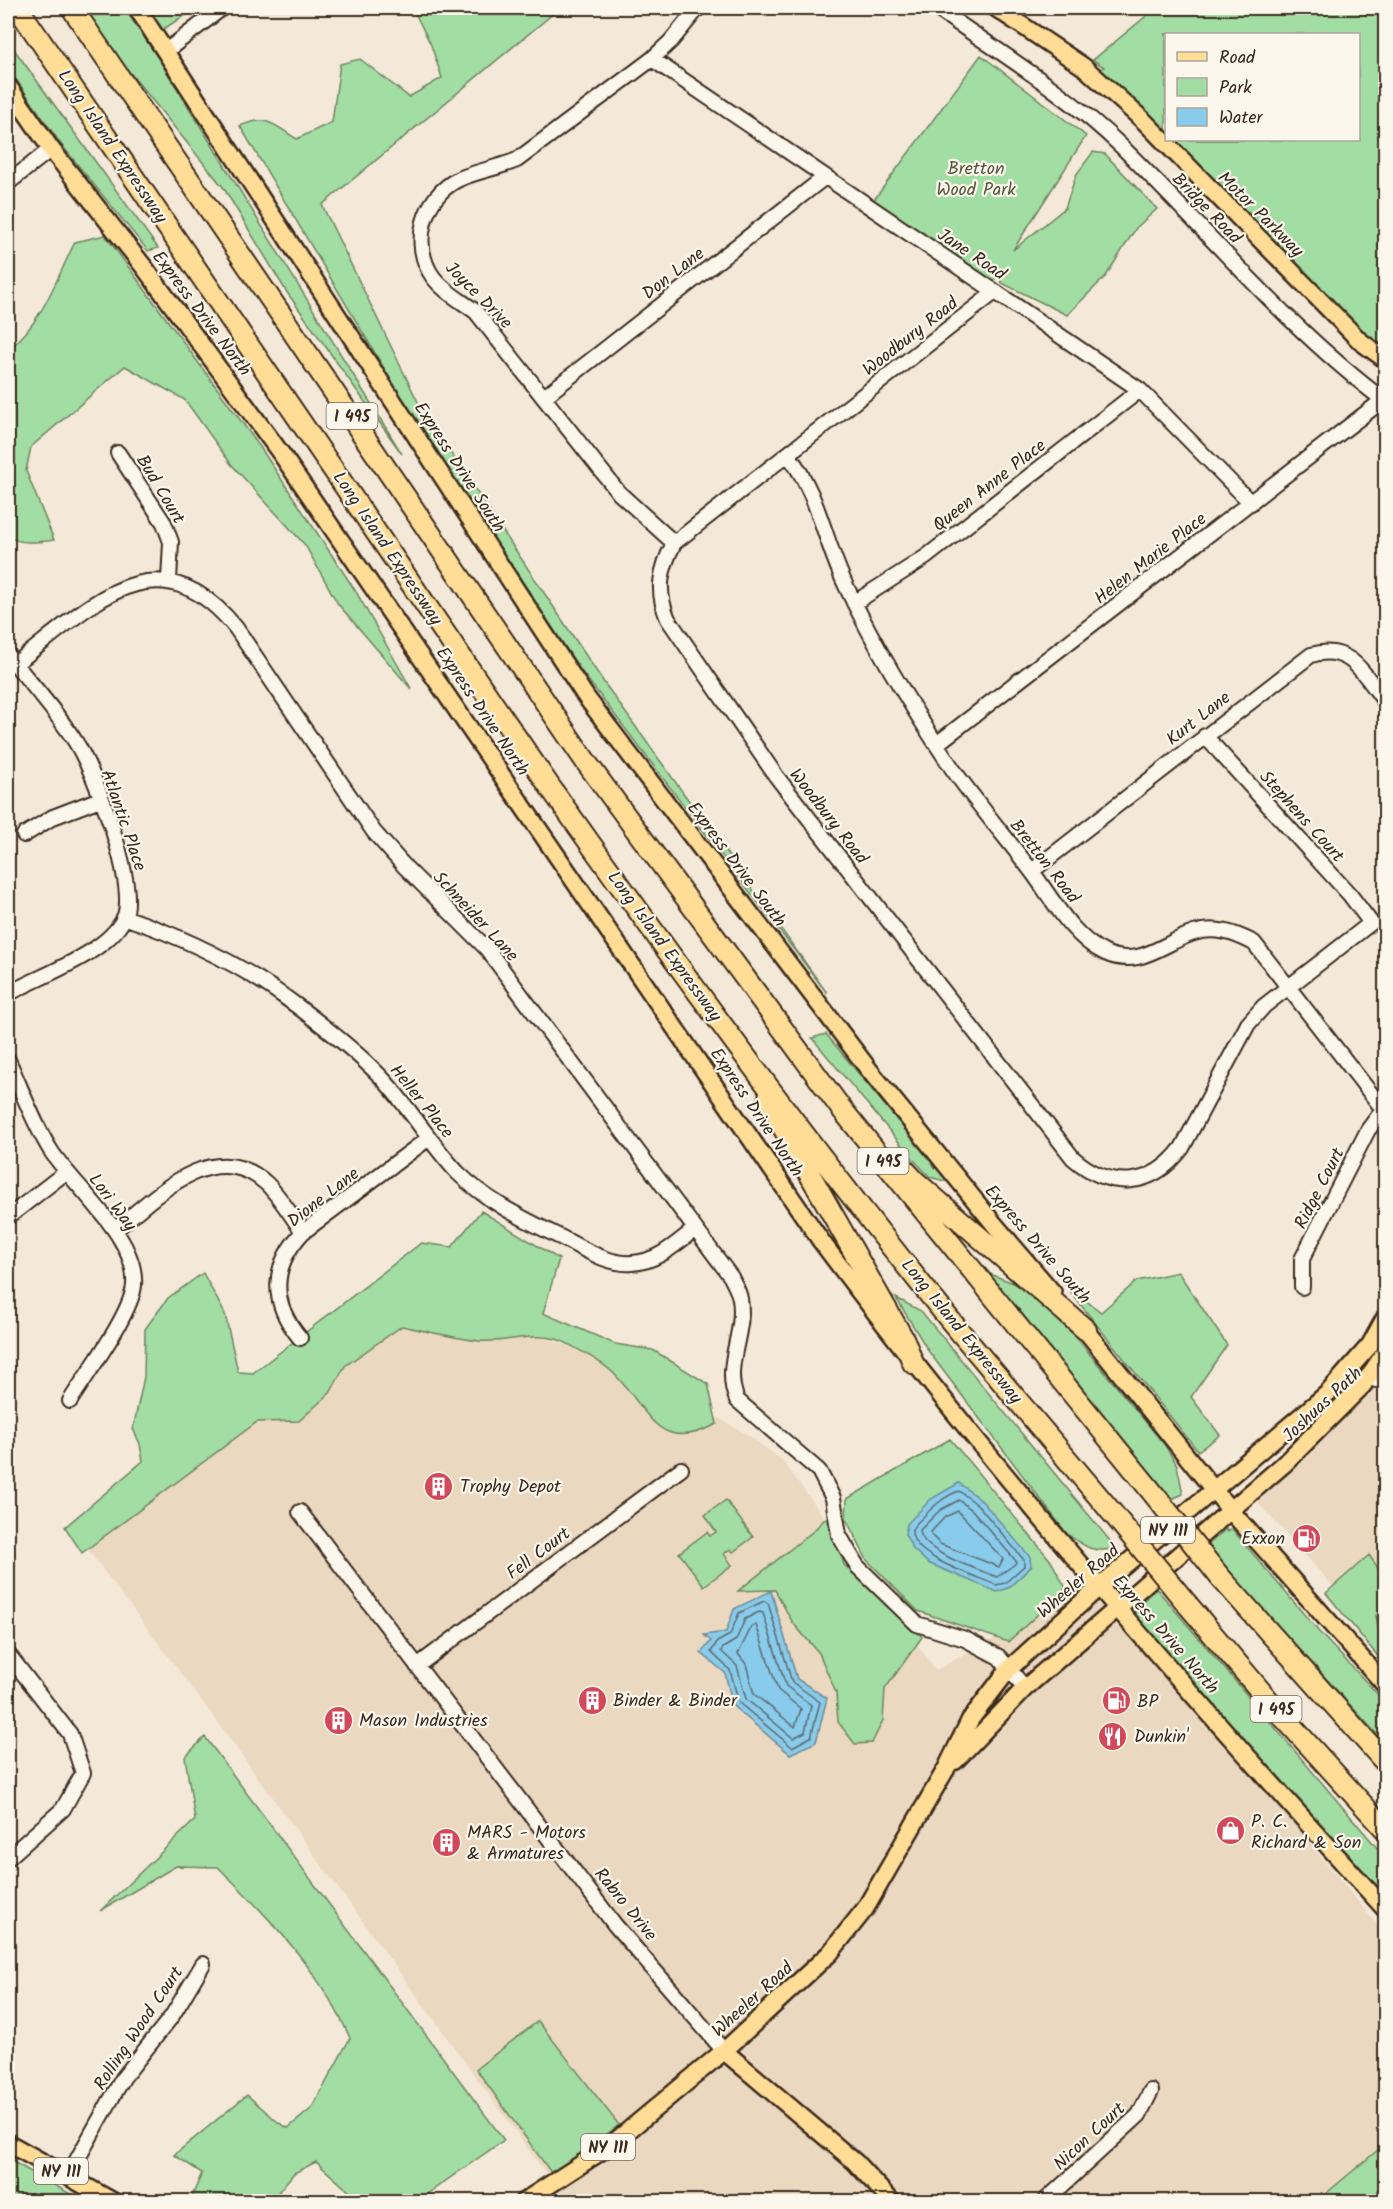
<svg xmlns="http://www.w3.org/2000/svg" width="1393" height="2209" viewBox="0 0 1393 2209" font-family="Kalam,sans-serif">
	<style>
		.built { fill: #ebd8c0 }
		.green { fill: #a2dda3; stroke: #6e8460; stroke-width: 1.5; fill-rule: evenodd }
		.water { fill: #89cbea; stroke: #6a8b98; stroke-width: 1.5 }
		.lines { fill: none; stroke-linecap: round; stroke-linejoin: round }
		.shore { stroke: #5a6a70; stroke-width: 1.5 }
		.minor-casing { stroke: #3b2a1e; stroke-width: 18 }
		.major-casing { stroke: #3b2a1e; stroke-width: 21 }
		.highway-casing { stroke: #3b2a1e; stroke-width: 24 }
		.minor { stroke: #fbf7ec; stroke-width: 14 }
		.major { stroke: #ffdd96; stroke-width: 16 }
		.highway { stroke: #ffdd96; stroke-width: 20 }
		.highway-bridge-casing { stroke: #3b2a1e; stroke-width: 24; stroke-linecap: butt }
		.highway-bridge { stroke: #ffdd96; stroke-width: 20 }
		.labels { text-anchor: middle; stroke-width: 4.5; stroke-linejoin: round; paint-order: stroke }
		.shield { fill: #fbf7ec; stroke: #75685c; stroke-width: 1.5 }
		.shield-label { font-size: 16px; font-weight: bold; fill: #3b2a1e }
		.street-label { font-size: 18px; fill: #3b2a1e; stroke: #fbf7ec }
		.park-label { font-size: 18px; fill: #55573f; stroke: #fbf7ec }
		.poi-label { font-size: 18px; fill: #3b2a1e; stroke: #fbf7ec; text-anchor: start }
	</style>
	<rect width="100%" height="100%" fill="#f4e9d8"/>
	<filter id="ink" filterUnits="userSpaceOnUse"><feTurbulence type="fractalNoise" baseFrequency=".0167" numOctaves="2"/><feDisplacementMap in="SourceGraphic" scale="12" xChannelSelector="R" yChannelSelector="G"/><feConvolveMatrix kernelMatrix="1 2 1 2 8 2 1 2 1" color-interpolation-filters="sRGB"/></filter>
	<g filter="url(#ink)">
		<path class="built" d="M381,1313L483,1319L626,1364L748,1435L782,1460L936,1670L1095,1585L1385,1934V2201H566L216,1720L83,1543Z
			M1385,1374V1644L1258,1503Z"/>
		<path class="green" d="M85,8H124L159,59L402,454L286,291L223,187L118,58Z
			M147,8H187L190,12L162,30Z
			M415,8H560L322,205L422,410L605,684L827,993L579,668L416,422L240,126C267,114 274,125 297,139L332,122L340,64L360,59L409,97L442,78L431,45L415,13Z
			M1156,8H1385V349L1366,334L1170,140H1358V34H1166V136L1099,70L1104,67L1093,60Z
			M8,39L11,45L158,248L148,251L60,143L8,68Z
			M981,55L1086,136L1013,250L1065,208L1076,175L1093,152L1105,154L1157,209L1136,228L1106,276L1067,315L1002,283L997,276L993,282L873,201Z
			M105,235L260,447L355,590L412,690L338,604L305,545L231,464L185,400L125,366L31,447L26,471L54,540C38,542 21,545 8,536V350C42,323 56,280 75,242Z
			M826,1034L948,1182L930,1177L913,1159L812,1038Z
			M481,1211L559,1259L543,1313L615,1344L653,1350L708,1384L717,1424C658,1455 650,1412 617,1377C606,1364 583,1352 568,1344C538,1328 509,1344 479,1341C453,1338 427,1331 402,1326L345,1366L330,1393L299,1421L257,1422L82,1553L65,1527L143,1461L140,1444L133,1429L144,1377L145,1329L168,1298L203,1273L225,1314L238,1372L253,1373L421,1243L452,1247Z
			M985,1272L1021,1286L1074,1335L1164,1444L1177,1465L1183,1494L1172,1499Z
			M1178,1272L1227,1345L1191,1397L1220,1435L1198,1451L1064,1284L1101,1312L1137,1281Z
			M896,1298L921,1311L1116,1548C1094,1554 1085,1547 1067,1534L929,1352Z
			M950,1439L1051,1561L1066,1588L1008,1642L918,1611L867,1560L846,1519L847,1499ZM928,1563L1031,1567L1008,1588Z
			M726,1500L753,1537L733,1552L730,1549L724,1554L732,1565L704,1586L679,1553L707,1532L710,1536L716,1532L705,1515Z
			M830,1514L844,1565L894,1607L922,1637L885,1689L883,1720L872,1743L855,1744L838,1722L836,1693L819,1653L793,1623L775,1590L738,1591L812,1532Z
			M1226,1529L1228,1532L1232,1529L1319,1632L1385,1702V1743L1206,1547Z
			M1369,1555L1385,1578V1625L1376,1616L1385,1665L1326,1593Z
			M1156,1588L1385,1857V1898L1133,1617L1136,1608Z
			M205,1737L504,2140L417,2201H360L316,2162L294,2173L271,2201H190L202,2173L174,2155L247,2095L279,2123L288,2128L312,2108L350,2038C321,1972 269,1917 218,1867L176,1866L100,1911L195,1820L185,1757Z
			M538,2021L619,2125L552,2174L476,2069Z
			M1385,2144V2189L1381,2201H1317Z
			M8,2159L83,2201H8Z"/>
		<path class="water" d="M959,1483L982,1501L1030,1557L1031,1567L1008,1588L997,1592L928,1563L913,1549L905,1534L907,1524L931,1499Z
			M771,1591L797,1679L827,1698L816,1742L790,1754L733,1706L725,1673L701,1653L711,1641L704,1635L726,1632L734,1609Z"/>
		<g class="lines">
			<path class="shore" d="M959,1491L978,1505L1024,1560V1566L1005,1583L996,1585C976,1576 914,1558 912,1533C911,1527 918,1522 922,1518C933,1507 944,1496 959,1491Z
				M959,1500L973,1511L1016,1561L1015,1564L997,1577C978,1569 920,1552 920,1530L940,1510Z
				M958,1511L1003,1559L999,1567L940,1544L931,1535V1532L945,1517Z
				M764,1601L768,1603L792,1682L820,1702L811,1737L792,1747L739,1703L730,1670L711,1652L717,1642L730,1635L739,1613Z
				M759,1612L763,1613L786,1686L811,1705L805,1732L793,1738L746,1699L737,1666L721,1651L723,1648L736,1640L745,1619Z
				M756,1625L778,1690L801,1709L795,1727L754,1694L746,1664L738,1654L752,1626Z"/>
			<defs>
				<path id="minor" d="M936,8C999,52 1065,92 1121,146C1209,232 1287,328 1386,402
					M166,51L222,8
					M652,59L1140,390L1251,503
					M8,183L51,149
					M995,292L674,543C660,570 656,591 668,619L776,776L1073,1158C1110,1190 1151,1189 1182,1148L1248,1024L1264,1006L1371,923L1350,895L1205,736
					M544,397L825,177
					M118,453L164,523L171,542L169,580
					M789,456C819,495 825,544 847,588C875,647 916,714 952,768C977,804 1006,837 1033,873C1053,900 1073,938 1105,953C1140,969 1162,943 1194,933C1215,926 1235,933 1254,943L1386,1113
					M674,543L619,493L476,312C462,301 444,292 433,277C410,245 423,196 459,179C477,171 498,168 517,160L652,59L671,41L698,8
					M854,603L926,557L1140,390
					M8,655C30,683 56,711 75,741C94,770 139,886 124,918C107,954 41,975 8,994
					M15,664C89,608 156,530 236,628L374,832L405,867L487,949L731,1277C734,1284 739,1291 740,1299C746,1334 722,1365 737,1400L819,1471L833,1498L839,1535L857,1566L917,1624L965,1639L999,1657L1025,1688
					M938,743L1383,400
					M24,835L53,817L100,799
					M1032,871L1311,655C1351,643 1364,675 1386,703
					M124,917C186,938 245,966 297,1006C325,1027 356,1051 380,1076C409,1106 429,1142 457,1172C487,1202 526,1220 564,1239C584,1249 609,1265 632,1263C657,1262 676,1244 695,1229
					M8,1060C22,1090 33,1123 51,1151C75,1188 138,1238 134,1285C132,1313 86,1375 70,1401
					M8,1217L66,1172
					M115,1230C155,1197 214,1135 267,1184C281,1198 292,1217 303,1232
					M1302,1287V1259L1368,1130L1383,1110
					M300,1338C270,1302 271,1266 303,1232L429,1138
					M1376,1380L1386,1376
					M300,1512L615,1925L724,2051
					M8,1654L70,1734L83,1773L63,1809L8,1858
					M417,1666L681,1469
					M68,2176L123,2078L172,2016L203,1964
					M1044,2202L1139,2115L1151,2091"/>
				<path id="major" d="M137,8L586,697L870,1071L994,1224L1053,1293
					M996,8L1084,67L1145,122L1360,341L1386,360
					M8,86L51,149L144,267L282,455L821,1241C996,1475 1189,1694 1386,1910
					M1078,1321L1230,1510L1386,1686
					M955,1761L1025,1688L1284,1464L1363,1385L1386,1351
					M724,2051L855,2162L892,2202
					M8,2143L114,2202
					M523,2202L611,2145L724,2051L830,1953L865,1909L946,1769L970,1720L1009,1669L1099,1587L1328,1393L1370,1345L1386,1316"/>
				<path id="highway" d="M18,8L550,787C678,968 810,1148 950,1320C1004,1385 1060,1450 1114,1515
					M72,8L586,762L840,1107L1148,1487
					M769,1097L780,1122L904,1340L913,1363
					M902,1167L915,1181L1086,1330
					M1220,1577L1386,1763
					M1188,1605L1275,1708L1386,1830"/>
			</defs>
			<use href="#minor" class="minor-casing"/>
			<use href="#major" class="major-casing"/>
			<use href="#highway" class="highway-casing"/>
			<use href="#minor" class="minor"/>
			<use href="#major" class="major"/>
			<use href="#highway" class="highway"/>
			<defs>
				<path id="highway-bridge" d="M1148,1487L1220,1577
					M1114,1515L1188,1605"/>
			</defs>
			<use href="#highway-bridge" class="highway-bridge-casing"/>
			<use href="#highway-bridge" class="highway-bridge"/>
		</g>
	</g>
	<defs>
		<symbol id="building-disc" viewBox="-11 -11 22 22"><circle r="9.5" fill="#d1495b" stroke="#fbf7ec"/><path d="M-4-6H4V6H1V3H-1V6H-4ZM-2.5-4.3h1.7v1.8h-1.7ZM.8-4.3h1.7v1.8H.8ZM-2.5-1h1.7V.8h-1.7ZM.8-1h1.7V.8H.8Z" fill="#fff"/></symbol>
		<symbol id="fuel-disc" viewBox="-11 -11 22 22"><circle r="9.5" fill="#d1495b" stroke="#fbf7ec"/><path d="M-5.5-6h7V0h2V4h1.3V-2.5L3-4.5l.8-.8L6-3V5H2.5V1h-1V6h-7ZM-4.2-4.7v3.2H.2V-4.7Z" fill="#fff"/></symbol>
		<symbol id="restaurant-disc" viewBox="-11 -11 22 22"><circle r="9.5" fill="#d1495b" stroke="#fbf7ec"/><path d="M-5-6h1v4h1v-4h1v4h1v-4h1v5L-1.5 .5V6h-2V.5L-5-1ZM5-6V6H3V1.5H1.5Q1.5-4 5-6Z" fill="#fff"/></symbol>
		<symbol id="shop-disc" viewBox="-11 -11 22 22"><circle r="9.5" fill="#d1495b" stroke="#fbf7ec"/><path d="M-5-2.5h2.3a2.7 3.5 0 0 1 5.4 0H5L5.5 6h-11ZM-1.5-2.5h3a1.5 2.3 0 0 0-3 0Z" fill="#fff"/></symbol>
	</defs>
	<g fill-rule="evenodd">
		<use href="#building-disc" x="422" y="1470" width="33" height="33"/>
		<use href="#fuel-disc" x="1290" y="1522" width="33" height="33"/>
		<use href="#building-disc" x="576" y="1684" width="33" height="33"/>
		<use href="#fuel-disc" x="1100" y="1684" width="33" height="33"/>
		<use href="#building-disc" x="322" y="1704" width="33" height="33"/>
		<use href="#restaurant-disc" x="1096" y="1720" width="33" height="33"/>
		<use href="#shop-disc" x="1214" y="1814" width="33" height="33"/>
		<use href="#building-disc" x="430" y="1826" width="33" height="33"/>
	</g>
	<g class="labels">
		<g class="shield">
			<rect x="326.5" y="403" width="51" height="26" rx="4.5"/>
			<rect x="857.5" y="1148" width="51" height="26" rx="4.5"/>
			<rect x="1141" y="1517" width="54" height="26" rx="4.5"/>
			<rect x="1250.5" y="1696" width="51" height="26" rx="4.5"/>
			<rect x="581" y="2134" width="54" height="26" rx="4.5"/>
			<rect x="34" y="2158" width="54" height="26" rx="4.5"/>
		</g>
		<g class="shield-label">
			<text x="352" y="422">I 495</text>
			<text x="883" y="1167">I 495</text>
			<text x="1168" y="1536">NY 111</text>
			<text x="1276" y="1715">I 495</text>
			<text x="608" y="2153">NY 111</text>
			<text x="61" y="2177">NY 111</text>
		</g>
		<g class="street-label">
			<text transform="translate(113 146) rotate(56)" y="6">Long Island Expressway</text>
			<text transform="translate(1207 208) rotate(46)" y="6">Bridge Road</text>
			<text transform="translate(1261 214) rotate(45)" y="6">Motor Parkway</text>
			<text transform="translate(972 254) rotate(34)" y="6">Jane Road</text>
			<text transform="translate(673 273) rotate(-38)" y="6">Don Lane</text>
			<text transform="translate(479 295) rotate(45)" y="6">Joyce Drive</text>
			<text transform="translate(202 313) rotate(53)" y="6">Express Drive North</text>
			<text transform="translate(910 336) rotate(-38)" y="6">Woodbury Road</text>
			<text transform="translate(460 467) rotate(57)" y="6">Express Drive South</text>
			<text transform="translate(989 485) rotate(-38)" y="6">Queen Anne Place</text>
			<text transform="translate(161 489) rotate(59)" y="6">Bud Court</text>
			<text transform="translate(388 548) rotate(56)" y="6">Long Island Expressway</text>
			<text transform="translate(1150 558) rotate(-38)" y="6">Helen Marie Place</text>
			<text transform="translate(483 711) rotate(56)" y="6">Express Drive North</text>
			<text transform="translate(1198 718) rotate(-38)" y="6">Kurt Lane</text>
			<text transform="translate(829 816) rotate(52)" y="6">Woodbury Road</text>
			<text transform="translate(1302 816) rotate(48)" y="6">Stephens Court</text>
			<text transform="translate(124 820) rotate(71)" y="6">Atlantic Place</text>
			<text transform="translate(1045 861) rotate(52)" y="6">Bretton Road</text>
			<text transform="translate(737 864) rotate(53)" y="6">Express Drive South</text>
			<text transform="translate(476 916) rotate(47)" y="6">Schneider Lane</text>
			<text transform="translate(665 946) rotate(54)" y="6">Long Island Expressway</text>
			<text transform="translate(422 1101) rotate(51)" y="6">Heller Place</text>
			<text transform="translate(757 1112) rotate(56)" y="6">Express Drive North</text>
			<text transform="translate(1319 1188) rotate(-63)" y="6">Ridge Court</text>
			<text transform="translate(323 1197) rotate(-38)" y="6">Dione Lane</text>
			<text transform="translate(113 1202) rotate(53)" y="6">Lori Way</text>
			<text transform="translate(1038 1244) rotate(49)" y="6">Express Drive South</text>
			<text transform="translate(962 1331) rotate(51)" y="6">Long Island Expressway</text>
			<text transform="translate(1322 1404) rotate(-43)" y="6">Joshuas Path</text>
			<text transform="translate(538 1553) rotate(-37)" y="6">Fell Court</text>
			<text transform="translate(1078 1581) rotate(-41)" y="6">Wheeler Road</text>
			<text transform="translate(1166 1634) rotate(49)" y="6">Express Drive North</text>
			<text transform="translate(626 1904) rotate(51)" y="6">Rabro Drive</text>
			<text transform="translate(752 1999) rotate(-42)" y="6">Wheeler Road</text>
			<text transform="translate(138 2028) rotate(-56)" y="6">Rolling Wood Court</text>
			<text transform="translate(1089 2136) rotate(-43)" y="6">Nicon Court</text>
		</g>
		<g class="park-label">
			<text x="976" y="174">Bretton<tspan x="976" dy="21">Wood Park</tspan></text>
		</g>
		<g class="poi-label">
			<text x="460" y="1492">Trophy Depot</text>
			<text x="1285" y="1544" text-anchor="end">Exxon</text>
			<text x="613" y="1706">Binder &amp; Binder</text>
			<text x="1137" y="1707">BP</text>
			<text x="359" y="1726">Mason Industries</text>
			<text x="1134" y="1742">Dunkin'</text>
			<text x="1251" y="1827">P. C.<tspan x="1251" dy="21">Richard &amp; Son</tspan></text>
			<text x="467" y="1838">MARS - Motors<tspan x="467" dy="21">&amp; Armatures</tspan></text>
		</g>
	</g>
	<rect width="1393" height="2209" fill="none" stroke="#fbf7ec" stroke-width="30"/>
	<rect x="15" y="15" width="1363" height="2179" fill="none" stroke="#3b2a1e" stroke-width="2" filter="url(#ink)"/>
	<rect x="1165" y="33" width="195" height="108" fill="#fbf7ec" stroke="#aea59a" stroke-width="1.5"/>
	<rect x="1177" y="52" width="30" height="9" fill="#ffdd96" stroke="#aea59a" stroke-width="1.5"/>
	<text x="1219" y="63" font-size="18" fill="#3b2a1e">Road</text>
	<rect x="1177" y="78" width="30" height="18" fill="#a2dda3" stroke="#aea59a" stroke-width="1.5"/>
	<text x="1219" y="93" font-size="18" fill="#3b2a1e">Park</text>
	<rect x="1177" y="108" width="30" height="18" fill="#89cbea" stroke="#aea59a" stroke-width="1.5"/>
	<text x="1219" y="123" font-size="18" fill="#3b2a1e">Water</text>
</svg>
